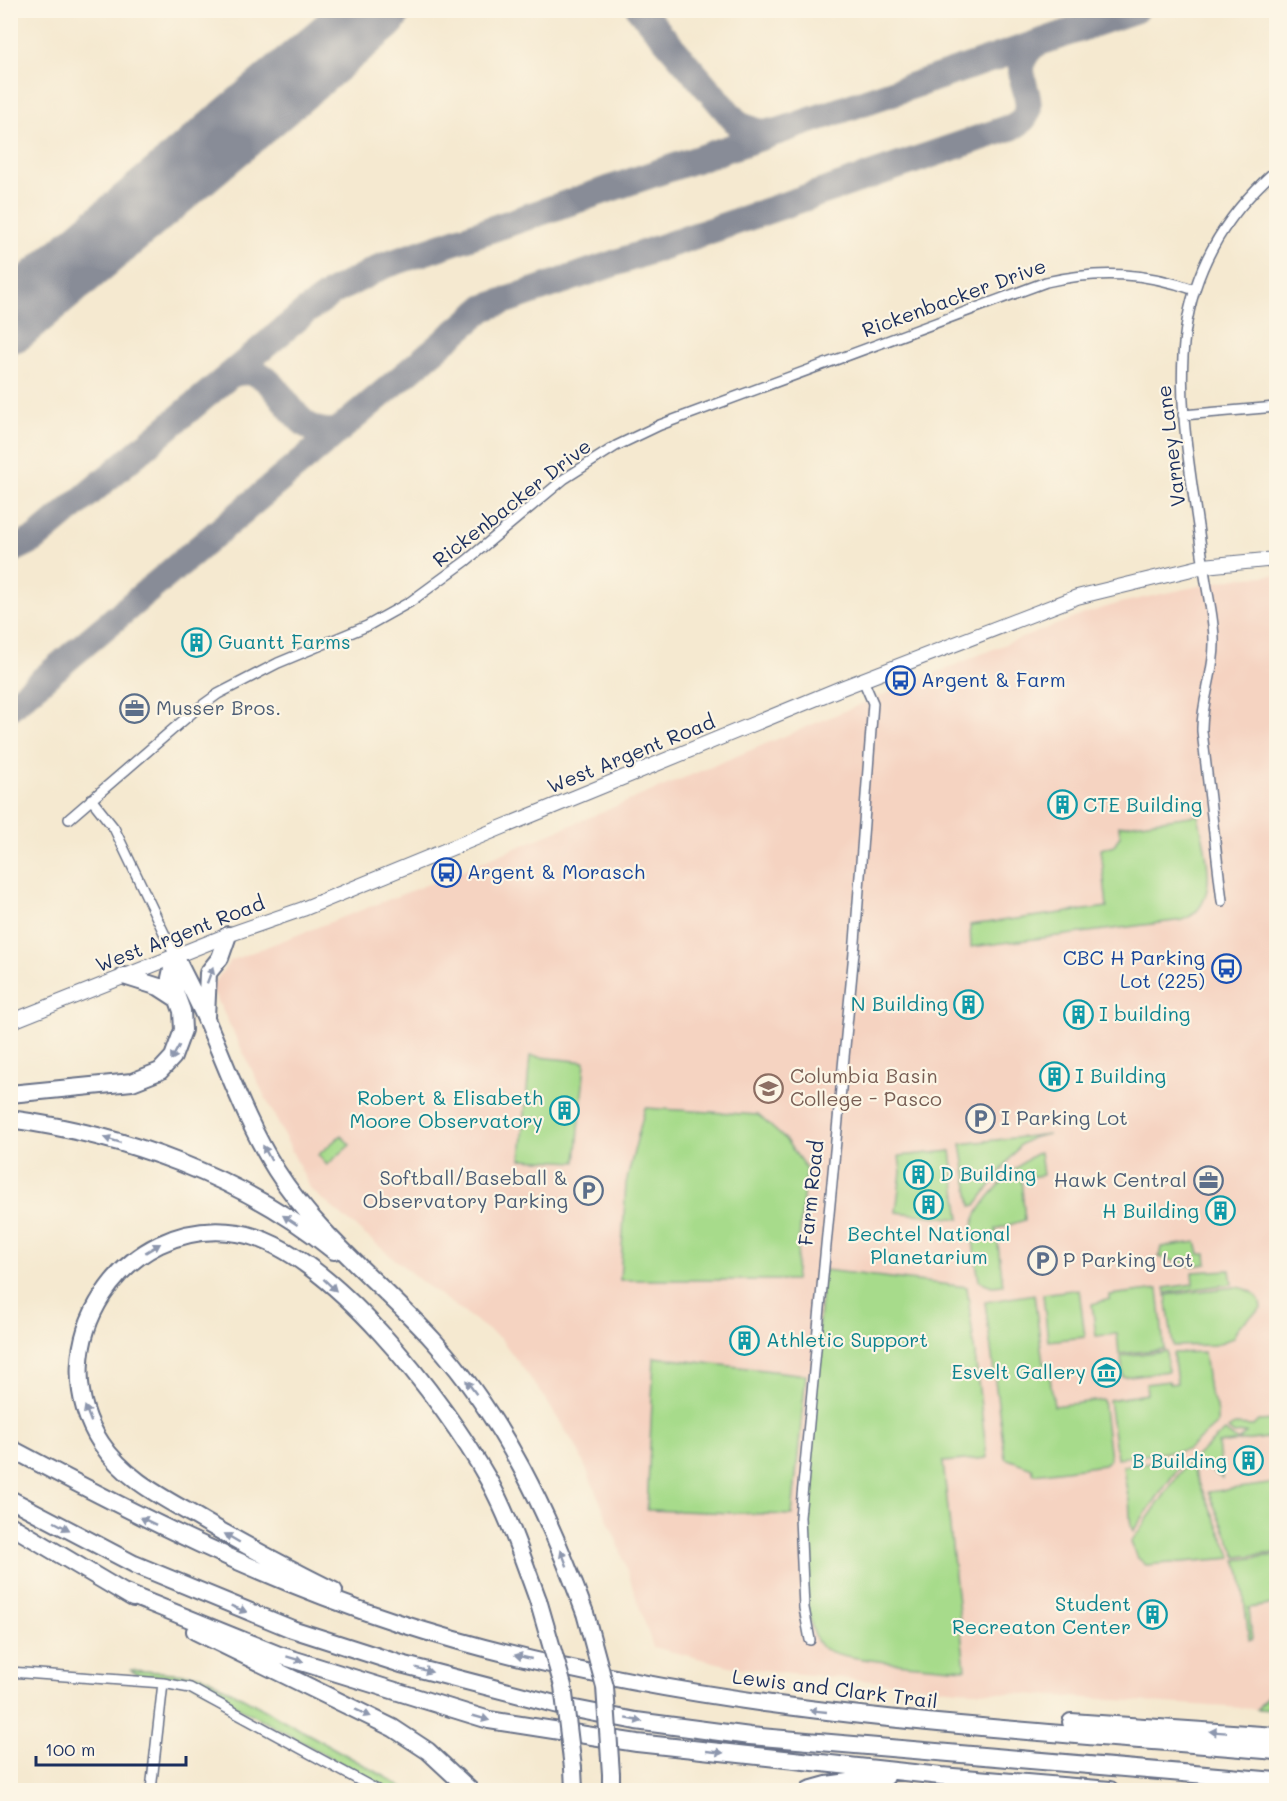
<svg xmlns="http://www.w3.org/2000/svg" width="1287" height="1801" viewBox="0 0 1287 1801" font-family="Mali,sans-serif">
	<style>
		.built { fill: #f5d3c1 }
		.green { fill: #a7db8b; stroke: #618574; stroke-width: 1.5 }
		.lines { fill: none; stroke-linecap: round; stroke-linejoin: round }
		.taxiway { stroke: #888c97; stroke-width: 27 }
		.runway { stroke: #888c97; stroke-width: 68 }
		.minor-casing { stroke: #677086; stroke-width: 12 }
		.secondary-casing { stroke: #677086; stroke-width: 16 }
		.motorway-casing { stroke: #677086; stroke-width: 20 }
		.minor { stroke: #fff; stroke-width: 9 }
		.secondary { stroke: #fff; stroke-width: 14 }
		.motorway { stroke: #fff; stroke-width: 16 }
		.motorway-bridge-casing { stroke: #677086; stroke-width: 20; stroke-linecap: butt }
		.motorway-bridge { stroke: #fff; stroke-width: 16 }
		.oneway { fill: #8d97ae }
		.labels { text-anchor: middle; stroke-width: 4.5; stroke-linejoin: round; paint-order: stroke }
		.street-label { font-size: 20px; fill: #1b2f5e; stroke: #fcf5e5 }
		.culture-label { font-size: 20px; fill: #0d838f; stroke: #fcf5e5; text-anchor: start }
		.transit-label { font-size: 20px; fill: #164399; stroke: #fcf5e5; text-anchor: start }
		.service-label { font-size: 20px; fill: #4e5e75; stroke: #fcf5e5; text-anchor: start }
		.education-label { font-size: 20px; fill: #785e54; stroke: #fcf5e5; text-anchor: start }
	</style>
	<rect width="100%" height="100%" fill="#fcf5e5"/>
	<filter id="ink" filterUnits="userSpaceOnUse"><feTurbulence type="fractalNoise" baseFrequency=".0167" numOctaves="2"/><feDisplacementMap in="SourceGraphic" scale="12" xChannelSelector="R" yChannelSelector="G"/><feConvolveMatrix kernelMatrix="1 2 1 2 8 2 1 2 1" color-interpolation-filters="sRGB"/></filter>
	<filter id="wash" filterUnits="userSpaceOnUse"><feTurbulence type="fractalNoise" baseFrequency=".008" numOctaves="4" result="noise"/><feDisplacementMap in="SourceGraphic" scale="24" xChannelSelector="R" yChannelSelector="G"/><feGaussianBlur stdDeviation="1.35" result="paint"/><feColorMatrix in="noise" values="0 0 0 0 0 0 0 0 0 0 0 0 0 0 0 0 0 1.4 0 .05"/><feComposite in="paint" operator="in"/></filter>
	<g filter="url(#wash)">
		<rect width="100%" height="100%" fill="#f5e9d0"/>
		<path class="built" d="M1276,575V1710L958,1690L734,1667L653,1647L618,1544L578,1450L540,1391L501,1339L427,1286L311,1190L211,987L230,961L439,880L1003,645L1087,613L1120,603L1236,578Z"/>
		<path class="green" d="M1198,815C1205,848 1223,904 1183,920L971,947L970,925L1107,907L1101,849L1114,845L1120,836L1119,826Z
			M530,1056L585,1062L576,1162L521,1159Z
			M645,1108L758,1115L785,1139L806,1168L795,1280H620L626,1183Z
			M1049,1134L1031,1138L1020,1145L976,1205L971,1206L961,1144Z
			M341,1135L350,1145L327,1165L318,1155Z
			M951,1151L960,1219L896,1212L901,1172L899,1156Z
			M1040,1152L1043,1175L1021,1178L1025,1220L996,1229L1003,1285L992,1286L979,1281C977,1264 971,1242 973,1226C976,1204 1021,1160 1040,1152Z
			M1196,1242L1199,1254H1206L1207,1264L1191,1266L1159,1257L1161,1247Z
			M824,1270L967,1287L987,1458L943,1462L965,1669C939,1666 836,1662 821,1646C784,1604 818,1335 824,1270Z
			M1230,1270L1232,1284L1166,1293L1165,1288L1193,1284L1192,1272Z
			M1236,1287C1250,1289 1260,1294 1261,1308L1238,1327L1233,1338L1214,1345L1173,1346L1166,1295Z
			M1079,1289L1085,1337L1048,1341L1043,1294Z
			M1158,1289L1164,1349L1119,1354L1117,1334L1096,1336L1092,1304L1110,1299V1295Z
			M1034,1294L1043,1363H1048L1054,1406L1103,1400L1110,1459L1104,1465L1034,1474L1032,1468L1005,1458L985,1302Z
			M1166,1351L1168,1371L1123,1377L1121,1356Z
			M1204,1352L1209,1392L1217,1406V1424L1187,1450L1117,1458L1109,1400L1147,1394L1146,1384L1169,1381L1170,1384L1177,1383L1173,1353Z
			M654,1357L806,1375L792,1515L647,1510Z
			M1276,1420L1275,1437L1218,1444L1222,1478L1196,1462L1195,1457L1225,1431L1238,1441L1246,1433L1234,1434L1228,1429L1234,1425L1253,1426L1258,1421Z
			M1180,1460L1181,1464L1133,1531C1128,1520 1131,1512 1129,1501C1127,1489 1124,1479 1123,1466Z
			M1189,1460L1232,1558L1146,1565L1136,1556L1131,1542Z
			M1276,1483V1553L1237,1557L1208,1492Z
			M1276,1555V1604L1249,1608L1252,1640H1249L1241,1573L1236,1560Z
			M130,1670L202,1675L389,1779L405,1790H389L201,1687L182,1679L138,1675Z
			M1276,1685V1710L1257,1709Z"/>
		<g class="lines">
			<path class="taxiway" d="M640,10L739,125L759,132H774
				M230,375C283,354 284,441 336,431
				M10,551L35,539L305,312L333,292L383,266L1135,10
				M10,707L484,308L1012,127C1054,106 997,73 1036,44"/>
			<path class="runway" d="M10,319L376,10"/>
		</g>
	</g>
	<g filter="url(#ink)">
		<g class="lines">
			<defs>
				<path id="minor" d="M1183,415L1276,407
					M91,799L114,828L175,956
					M69,819L193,712L218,694L278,663L367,626L410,602L466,561L564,479L616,446L660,425L1046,282C1098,270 1145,272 1195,290
					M1222,901L1202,731C1201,701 1215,672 1214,641C1214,617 1207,593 1204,569C1184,415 1144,288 1276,170
					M810,1640L804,1608L800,1517L855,942L873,703L863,680
					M10,1672L163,1683L190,1688L377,1790
					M151,1790L163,1683"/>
				<path id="secondary" d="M10,1022L228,935L303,909L839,689L1077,597L1204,566L1276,559"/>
				<path id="motorway" d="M175,956C185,977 196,997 205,1017C228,1069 246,1122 276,1170C317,1235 382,1284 433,1340C505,1420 548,1513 585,1613
					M124,976L159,987L176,998
					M206,1017L208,973L220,958L228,935
					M10,1094L132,1082L160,1071L173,1057L183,1030L182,1011L170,978L175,956
					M10,1119C126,1135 243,1177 334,1251
					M10,1448C136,1515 260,1578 396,1622C680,1714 981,1726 1276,1751
					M10,1499L134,1564L292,1629L401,1664L570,1708L636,1721L750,1736L1276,1781
					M10,1525L133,1598
					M334,1591C286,1567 240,1543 195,1516C160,1496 124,1478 101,1443C38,1346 123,1215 238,1233C327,1246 446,1404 488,1479C509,1517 523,1559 538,1600
					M123,1592L279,1655L489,1720L637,1743L941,1776L1110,1790
					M195,1631L393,1728L428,1751L470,1790
					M1071,1722L1276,1736
					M573,1768L574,1790
					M611,1790V1774
					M809,1790L827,1785L886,1777"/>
			</defs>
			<use href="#minor" class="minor-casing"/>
			<use href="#secondary" class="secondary-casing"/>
			<use href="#motorway" class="motorway-casing"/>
			<use href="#minor" class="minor"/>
			<use href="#secondary" class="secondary"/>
			<use href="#motorway" class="motorway"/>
			<defs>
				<path id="motorway-bridge" d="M538,1600L563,1686L573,1768
					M585,1613L605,1687L611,1774"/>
			</defs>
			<use href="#motorway-bridge" class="motorway-bridge-casing"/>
			<use href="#motorway-bridge" class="motorway-bridge"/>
		</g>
		<defs><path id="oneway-solid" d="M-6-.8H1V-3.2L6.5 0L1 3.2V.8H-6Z" transform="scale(1.5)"/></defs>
		<g class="oneway">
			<use href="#oneway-solid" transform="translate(210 975) rotate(-70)"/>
			<use href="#oneway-solid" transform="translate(175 1053) rotate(119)"/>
			<use href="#oneway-solid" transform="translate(112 1140) rotate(-163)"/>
			<use href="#oneway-solid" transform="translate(267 1153) rotate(-119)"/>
			<use href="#oneway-solid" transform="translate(290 1220) rotate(-147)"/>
			<use href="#oneway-solid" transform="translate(153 1248) rotate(-31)"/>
			<use href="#oneway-solid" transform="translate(330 1285) rotate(43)"/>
			<use href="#oneway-solid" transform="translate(471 1387) rotate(-127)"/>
			<use href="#oneway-solid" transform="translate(88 1414) rotate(-111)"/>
			<use href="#oneway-solid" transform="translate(148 1521) rotate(-154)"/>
			<use href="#oneway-solid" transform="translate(62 1526) rotate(28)"/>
			<use href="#oneway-solid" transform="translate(232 1538) rotate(-150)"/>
			<use href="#oneway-solid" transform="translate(564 1558) rotate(-111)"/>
			<use href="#oneway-solid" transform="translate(239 1609) rotate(22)"/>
			<use href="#oneway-solid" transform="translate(523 1657) rotate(-167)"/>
			<use href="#oneway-solid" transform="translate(295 1659) rotate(17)"/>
			<use href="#oneway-solid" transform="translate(424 1670) rotate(15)"/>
			<use href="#oneway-solid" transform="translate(818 1711) rotate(-174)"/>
			<use href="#oneway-solid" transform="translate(363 1713) rotate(25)"/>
			<use href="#oneway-solid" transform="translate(481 1718) rotate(16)"/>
			<use href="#oneway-solid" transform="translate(634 1720) rotate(10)"/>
			<use href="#oneway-solid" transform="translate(1218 1732) rotate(-176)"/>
			<use href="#oneway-solid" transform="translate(715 1752) rotate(6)"/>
		</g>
	</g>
	<defs>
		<symbol id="building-ring" viewBox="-11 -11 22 22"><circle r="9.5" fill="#fcf5e5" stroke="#0f9aa8" stroke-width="1.5"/><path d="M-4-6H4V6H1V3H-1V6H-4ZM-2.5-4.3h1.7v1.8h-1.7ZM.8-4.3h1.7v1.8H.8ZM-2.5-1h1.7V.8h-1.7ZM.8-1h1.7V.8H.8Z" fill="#0f9aa8"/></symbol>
		<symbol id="bus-ring" viewBox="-11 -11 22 22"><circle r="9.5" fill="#fcf5e5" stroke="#1a4fb4" stroke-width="1.5"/><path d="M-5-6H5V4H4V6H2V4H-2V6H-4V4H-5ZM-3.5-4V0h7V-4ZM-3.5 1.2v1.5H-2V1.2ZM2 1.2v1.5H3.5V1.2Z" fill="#1a4fb4"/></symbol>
		<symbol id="office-ring" viewBox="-11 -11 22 22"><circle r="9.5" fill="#fcf5e5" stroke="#5c6f8a" stroke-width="1.5"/><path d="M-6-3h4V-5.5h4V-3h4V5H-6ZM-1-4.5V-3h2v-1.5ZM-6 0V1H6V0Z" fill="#5c6f8a"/></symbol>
		<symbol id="university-ring" viewBox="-11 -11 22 22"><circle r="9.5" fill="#fcf5e5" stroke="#8d6e63" stroke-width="1.5"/><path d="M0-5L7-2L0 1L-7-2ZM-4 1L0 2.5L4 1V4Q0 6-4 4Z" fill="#8d6e63"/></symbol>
		<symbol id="parking-ring" viewBox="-11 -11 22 22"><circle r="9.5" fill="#fcf5e5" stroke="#5c6f8a" stroke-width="1.5"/><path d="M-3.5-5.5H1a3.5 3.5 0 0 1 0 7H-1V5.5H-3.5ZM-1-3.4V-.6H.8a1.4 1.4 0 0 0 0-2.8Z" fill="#5c6f8a"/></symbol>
		<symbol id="museum-ring" viewBox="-11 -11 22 22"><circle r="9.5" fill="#fcf5e5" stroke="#0f9aa8" stroke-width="1.5"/><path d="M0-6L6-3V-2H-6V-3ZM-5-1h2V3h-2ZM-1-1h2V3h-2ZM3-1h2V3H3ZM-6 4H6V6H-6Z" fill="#0f9aa8"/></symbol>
	</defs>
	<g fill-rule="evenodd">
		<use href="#building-ring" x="180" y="626" width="33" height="33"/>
		<use href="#bus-ring" x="884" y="664" width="33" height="33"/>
		<use href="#office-ring" x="118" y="692" width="33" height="33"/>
		<use href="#building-ring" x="1046" y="788" width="33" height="33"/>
		<use href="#bus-ring" x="430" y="856" width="33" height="33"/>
		<use href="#bus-ring" x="1210" y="952" width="33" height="33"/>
		<use href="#building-ring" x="952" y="988" width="33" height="33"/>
		<use href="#building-ring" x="1062" y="998" width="33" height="33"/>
		<use href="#building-ring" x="1038" y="1060" width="33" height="33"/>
		<use href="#university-ring" x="752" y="1072" width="33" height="33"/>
		<use href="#building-ring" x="548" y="1094" width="33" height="33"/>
		<use href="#parking-ring" x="964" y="1102" width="33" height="33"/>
		<use href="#building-ring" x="902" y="1158" width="33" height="33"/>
		<use href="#office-ring" x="1192" y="1164" width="33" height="33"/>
		<use href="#parking-ring" x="572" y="1174" width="33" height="33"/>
		<use href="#building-ring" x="912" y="1188" width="33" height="33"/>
		<use href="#building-ring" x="1204" y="1194" width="33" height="33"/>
		<use href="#parking-ring" x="1026" y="1244" width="33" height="33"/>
		<use href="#building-ring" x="728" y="1324" width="33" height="33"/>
		<use href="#museum-ring" x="1090" y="1356" width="33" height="33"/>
		<use href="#building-ring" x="1232" y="1444" width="33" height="33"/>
		<use href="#building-ring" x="1136" y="1598" width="33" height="33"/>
	</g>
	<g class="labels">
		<g class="street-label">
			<text transform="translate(954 298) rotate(-20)" y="7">Rickenbacker Drive</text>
			<text transform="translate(1171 446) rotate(-97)" y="7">Varney Lane</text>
			<text transform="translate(512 503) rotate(-38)" y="7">Rickenbacker Drive</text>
			<text transform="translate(631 754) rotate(-22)" y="7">West Argent Road</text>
			<text transform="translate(180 934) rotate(-21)" y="7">West Argent Road</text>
			<text transform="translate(811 1193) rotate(-84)" y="7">Farm Road</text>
			<text transform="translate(835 1689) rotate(7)" y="7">Lewis and Clark Trail</text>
		</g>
		<g class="culture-label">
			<text x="218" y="649">Guantt Farms</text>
			<text x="1083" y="812">CTE Building</text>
			<text x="948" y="1011" text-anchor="end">N Building</text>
			<text x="1099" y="1021">I building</text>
			<text x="1075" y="1083">I Building</text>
			<text x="543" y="1105" text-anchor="end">Robert &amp; Elisabeth<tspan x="543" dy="23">Moore Observatory</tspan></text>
			<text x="940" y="1181">D Building</text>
			<text x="1199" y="1218" text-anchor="end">H Building</text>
			<text x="929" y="1241" text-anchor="middle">Bechtel National<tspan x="929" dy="23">Planetarium</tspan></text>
			<text x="766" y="1347">Athletic Support</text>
			<text x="1086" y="1379" text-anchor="end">Esvelt Gallery</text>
			<text x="1227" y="1468" text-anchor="end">B Building</text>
			<text x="1131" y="1611" text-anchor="end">Student<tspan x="1131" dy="23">Recreaton Center</tspan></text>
		</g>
		<g class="transit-label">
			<text x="921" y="687">Argent &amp; Farm</text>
			<text x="467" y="879">Argent &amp; Morasch</text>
			<text x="1205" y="965" text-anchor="end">CBC H Parking<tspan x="1205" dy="23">Lot (225)</tspan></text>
		</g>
		<g class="service-label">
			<text x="156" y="715">Musser Bros.</text>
			<text x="1001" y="1125">I Parking Lot</text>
			<text x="568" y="1185" text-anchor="end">Softball/Baseball &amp;<tspan x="568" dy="23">Observatory Parking</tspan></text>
			<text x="1187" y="1187" text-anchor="end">Hawk Central</text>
			<text x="1063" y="1267">P Parking Lot</text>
		</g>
		<g class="education-label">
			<text x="790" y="1083">Columbia Basin<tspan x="790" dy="23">College - Pasco</tspan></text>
		</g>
	</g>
	<rect width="1287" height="1801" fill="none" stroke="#fcf5e5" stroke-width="36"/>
	<path d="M36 1756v9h150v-9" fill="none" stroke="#1b2f5e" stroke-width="3"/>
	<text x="45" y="1756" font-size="18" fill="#1b2f5e" stroke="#fcf5e5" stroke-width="4.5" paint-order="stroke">100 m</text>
</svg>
